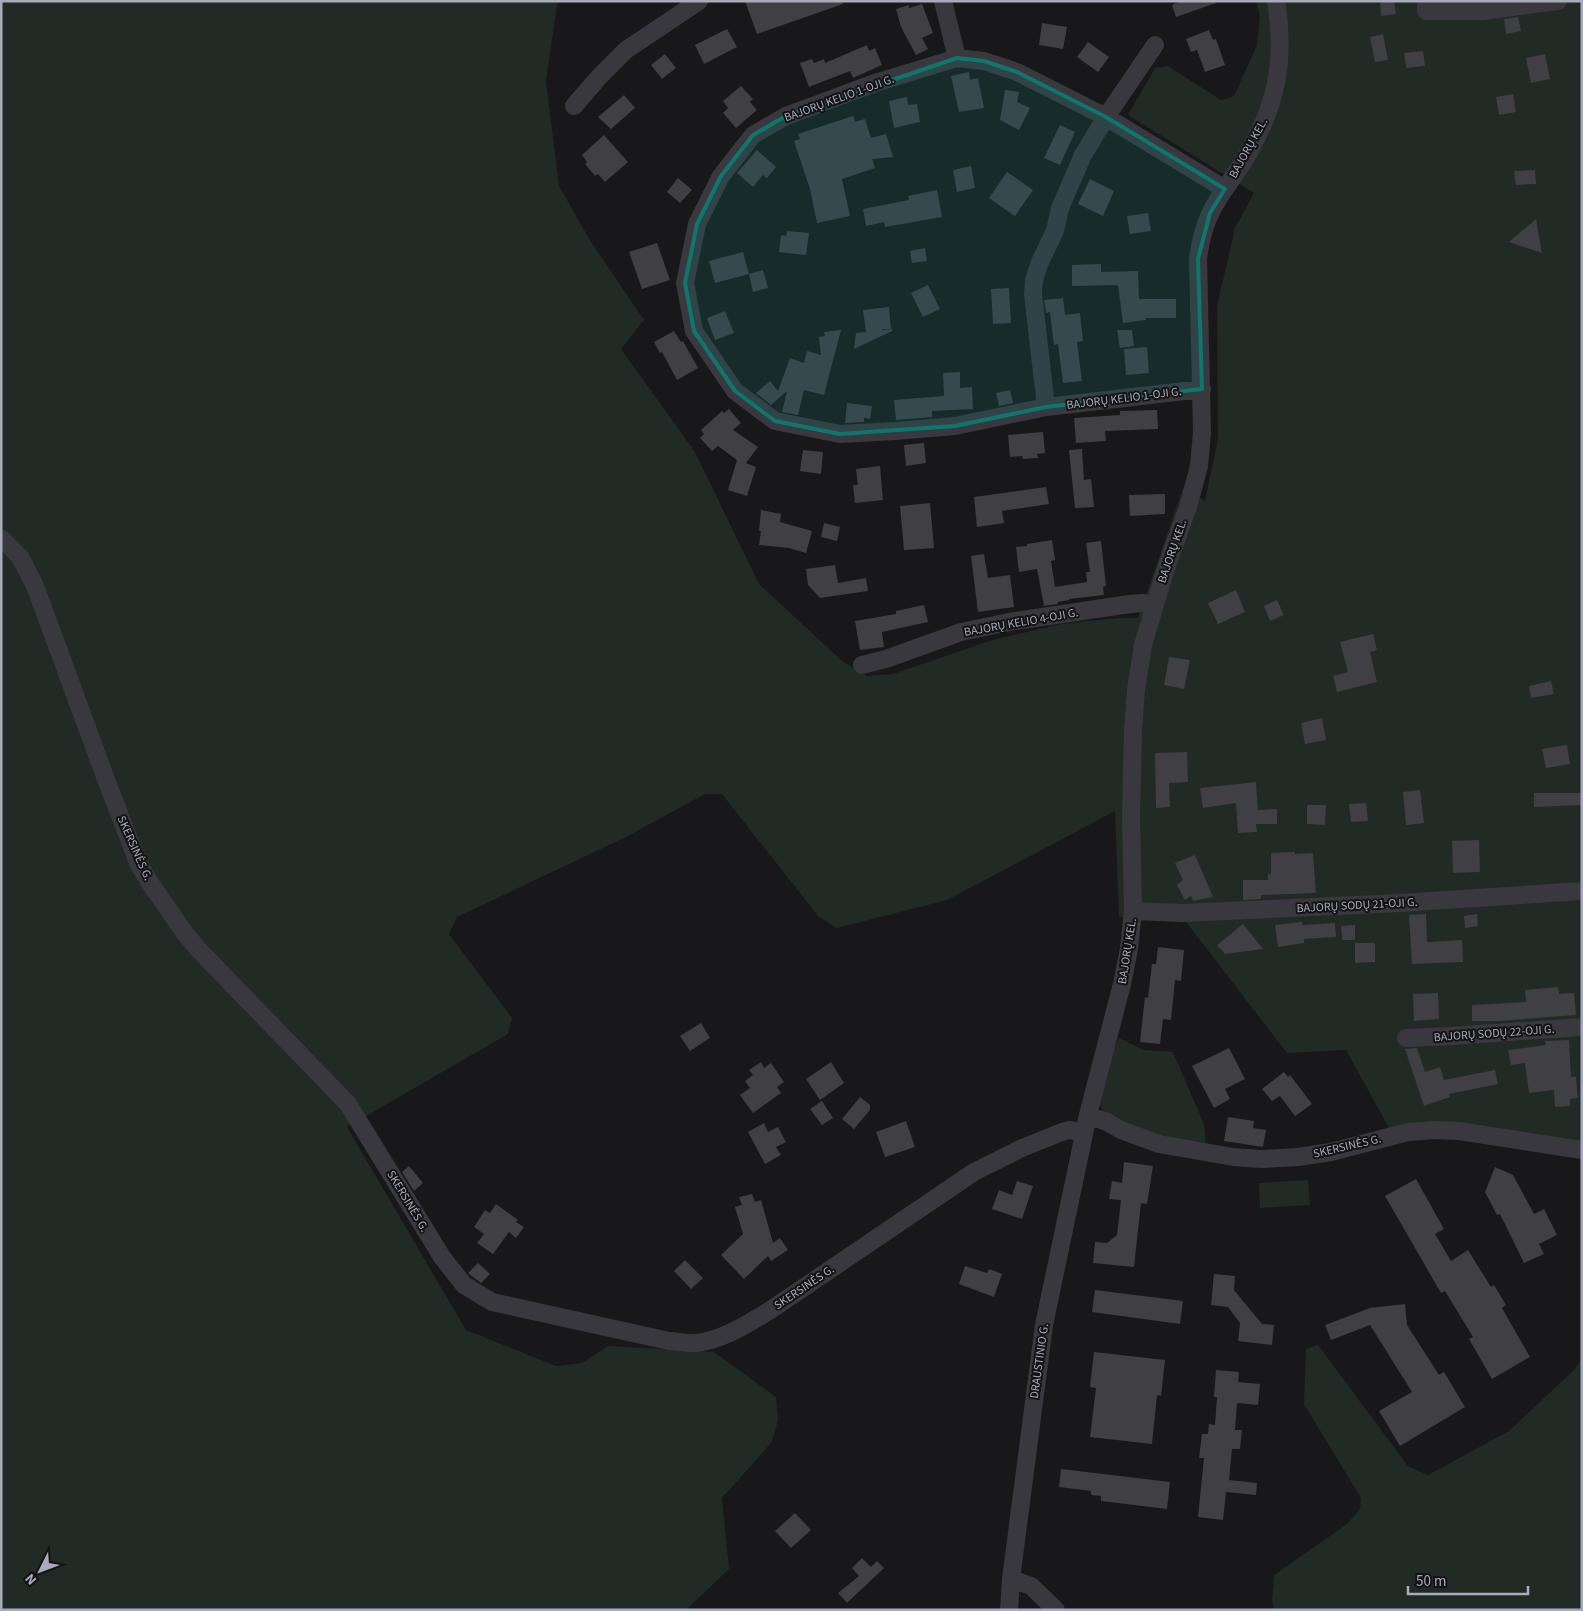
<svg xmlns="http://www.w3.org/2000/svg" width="1583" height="1611" viewBox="0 0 1583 1611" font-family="'Source Sans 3',sans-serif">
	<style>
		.green { fill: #212a24 }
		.building { fill: #3f3f44 }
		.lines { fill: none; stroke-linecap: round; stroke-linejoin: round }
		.street { stroke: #39383f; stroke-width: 18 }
		.marked { fill: #0f766e; fill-opacity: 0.2; stroke: #0f766e; stroke-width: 4; stroke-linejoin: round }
		.labels { text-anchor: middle; stroke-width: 4; stroke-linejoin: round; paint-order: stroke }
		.street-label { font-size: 12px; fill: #a9abba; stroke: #131315 }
	</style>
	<rect width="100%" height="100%" fill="#18181a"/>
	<path class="green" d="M1,1H561L557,5L546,81L559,186L591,242L644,320L621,349L695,452L759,584L842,661L867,676L893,674L992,640L1061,624L1118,618H1138L1183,489L1205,501L1218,438L1217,306L1235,228L1254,193L1128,115L1155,68L1168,66L1221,100L1234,96L1257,45L1260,15L1256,1H1582V1158L1441,1136L1395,1139L1346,1050L1287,1053L1183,918L1141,919L1119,917L1115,811L947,900L837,928L818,916L722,794H705L626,837L457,917L449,934L512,1018L508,1034L347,1127L466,1330L556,1366L582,1363L608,1346L714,1352L776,1397L778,1420L772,1442L722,1498L729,1569L686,1610H1Z
		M1119,1038L1144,1050L1173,1052L1204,1124L1206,1145L1155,1136L1111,1117L1102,1109L1100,1103L1110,1056Z
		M1308,1180L1310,1205L1260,1208L1259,1183Z
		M1318,1345L1408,1466L1428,1475L1509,1431L1575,1369L1582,1358V1610H1274L1272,1600L1274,1575L1347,1524L1360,1509L1361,1498L1304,1404L1306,1349Z"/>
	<path class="building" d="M745,1H842L843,4L757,34Z
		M1181,1H1215L1216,3L1176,17L1172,5Z
		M1380,1H1394L1396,14L1381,16Z
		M922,4L933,33L922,38L928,49L916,55L901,27L896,9L909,5V8Z
		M1518,17L1521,31L1506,34L1504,19Z
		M1042,23L1067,27L1063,49L1039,45Z
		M727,29L737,47L704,64L695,45Z
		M1209,30L1213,40L1216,39L1225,65L1205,72L1197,50L1191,52L1186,39Z
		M1383,34L1388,60L1375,62L1370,37Z
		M1088,42L1109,57L1098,72L1077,57Z
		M867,45L869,51L875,48L882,65L853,78L850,71L809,87L800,63L812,59L814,63L824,59L825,63Z
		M1423,51L1425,66L1406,68L1404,53Z
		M665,54L676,68L662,79L651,65Z
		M1545,54L1550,79L1531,83L1526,58Z
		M969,72L970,80L978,78L984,108L959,112L951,76Z
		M741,86L753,99L750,102L757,110L736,128L723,113L728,108L723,101Z
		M1005,90L1019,92L1017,102L1030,108L1019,130L1000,120Z
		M1513,94L1516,112L1499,115L1496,97Z
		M624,95L635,108L611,129L598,117Z
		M907,97L908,105L917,104L920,122L894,128L889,101Z
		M853,116L855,122L865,119L871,138L886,134L893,157L872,159L875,168L842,179L850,216L817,223L810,189L794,141L800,139L798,134Z
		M1060,125L1075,132L1060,165L1044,158Z
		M604,135L628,162L605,182L598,174L595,176L585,164L587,162L582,155Z
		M757,150L776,167L767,178L763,175L753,187L737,173Z
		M971,166L975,188L957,192L953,170Z
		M1535,170L1536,184L1516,185L1514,171Z
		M1007,172L1033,190L1015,216L989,198Z
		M678,178L692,190L680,203L667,192Z
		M1090,179L1114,191L1103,216L1078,204Z
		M937,190L942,217L885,227L884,222L866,226L863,209L909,200L908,196Z
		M1148,213L1151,231L1130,234L1127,216Z
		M1536,219L1542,253L1509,242Z
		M787,231L809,233L806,255L779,252L781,235L786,236Z
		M657,243L670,280L642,289L629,252Z
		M925,248L927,261L912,263L910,251Z
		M743,252L749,274L715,283L709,261Z
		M1101,264V272L1138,271L1139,299H1176V318H1146V320L1123,323L1118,285L1072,286V265Z
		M763,270L768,288L753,292L749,274Z
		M928,285L940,309L923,317L911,293Z
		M1009,288L1011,323L993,324L991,289Z
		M1063,298L1065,315L1080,313L1083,341L1077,342L1082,381L1063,383L1058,344L1054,345L1050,312L1046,313L1044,300Z
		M889,307L891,329H882V330L892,329V331L854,349L856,333L866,332L863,310Z
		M725,311L734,333L715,340L707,318Z
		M841,330L824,395L804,390L798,415L782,412L787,391L771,405L756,393L770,381L778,391L790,358L804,363L807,351L821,355L819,337L825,336L824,332Z
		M1117,330H1132L1134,346L1120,348Z
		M674,331L681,342L683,341L698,368L677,380L662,352L660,353L654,342Z
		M1147,347L1149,373L1126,375L1124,349Z
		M960,372V388L972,387L973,409L932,411V417L896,420L894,400L944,396L943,373Z
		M1010,390L1013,403L999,406L996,393Z
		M847,403L872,406L870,419L864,418V422L845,423Z
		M729,409L741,423L733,430L758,447L746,463L756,467L747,496L728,490L737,460L718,446L712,451L700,438L704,434L701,430L722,411L724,413Z
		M1157,410L1158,429L1105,431L1106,441L1076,443L1074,418L1120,415V411Z
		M1043,432L1045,453L1037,454L1038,458L1023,459L1022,456L1010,457L1008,435Z
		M924,443L926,463L906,466L904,445Z
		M1082,449L1084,480L1091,479L1094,507L1075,508L1069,450Z
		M803,450L823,452L821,474L800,471Z
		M880,466L883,500L855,503L853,485H858L856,469Z
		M1046,487L1049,504L1002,511L1004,523L977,527L974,497Z
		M1165,494V514L1130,516L1129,495Z
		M930,503L934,548L904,550L900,506Z
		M761,510L781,514L780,522L812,531L806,553L789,548L759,545L761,531H759Z
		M824,523L840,527L837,541L821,537Z
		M1052,540L1055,560L1051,561L1055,587L1087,582L1086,572H1090L1086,543L1101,541L1106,586L1103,587L1104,595L1069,599V600L1058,602V604L1044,606L1037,569L1019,572L1016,547L1027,546V544Z
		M984,554L988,578L1010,575L1014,607L978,612L971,556Z
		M835,565L838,583L866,578L868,591L820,598L808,585L806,569Z
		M1236,590L1245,612L1218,624L1208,603Z
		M1277,600L1284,615L1270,621L1264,606Z
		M924,605L928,622L882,632L884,647L860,650L855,621L896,614V611Z
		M1373,634L1377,650L1370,652L1377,682L1337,692L1333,676L1348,672L1340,642Z
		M1169,657L1190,660L1184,689L1164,685Z
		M1551,681L1554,694L1531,698L1529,686Z
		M1322,718L1326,740L1305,744L1301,723Z
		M1567,745L1570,764L1546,768L1542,749Z
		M1187,752L1188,782L1169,783L1170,807L1156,808L1155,753Z
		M1256,782L1258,810L1277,809V824H1256L1257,832L1238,833L1236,803L1203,808L1200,788Z
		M1420,790L1424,823L1406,825L1403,792Z
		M1534,793H1582V805L1534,807Z
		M1366,803L1368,821L1351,822L1349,804Z
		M1307,805H1326L1325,825L1307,824Z
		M1479,840L1480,872L1453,873L1452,841Z
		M1295,852V854L1313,853L1316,893L1261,895V899L1243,900V880H1268V874H1271V853Z
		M1195,855L1213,897L1193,901L1191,896L1185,900L1177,885L1183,880L1175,863Z
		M1426,914L1427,942L1462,940L1463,962L1412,964L1409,915Z
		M1477,914L1478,926L1465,928L1464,916Z
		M1302,922V925L1335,923L1336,937L1304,939V943L1278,947L1275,925Z
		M1243,924L1263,949L1225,954L1217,945Z
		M1355,925V940H1342L1341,926Z
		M1355,943H1375V962L1355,963Z
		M1158,947L1184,950L1181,981L1175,980L1171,1020L1163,1019L1160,1044L1140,1042L1145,997L1148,998L1152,964H1156Z
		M1558,987L1559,994L1574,993L1576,1015L1499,1021H1472V1005L1526,1002L1525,990Z
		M1438,993L1439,1019L1414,1021L1413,994Z
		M701,1023L710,1038L690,1051L680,1036Z
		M1569,1040L1571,1077H1576L1578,1098L1570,1099V1106L1555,1107L1554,1090L1529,1093L1525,1063L1511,1065L1508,1050L1546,1045L1545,1041Z
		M1229,1048L1245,1079L1225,1089L1230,1099L1214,1108L1192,1066Z
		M1417,1048L1425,1072L1440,1067L1444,1080L1495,1070L1498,1084L1449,1094L1450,1097L1424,1106L1405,1049Z
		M761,1062L764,1068L771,1063L784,1082L777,1087L781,1093L753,1113L740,1095L750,1088L745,1081L753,1075L749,1070Z
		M831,1062L844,1083L820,1100L806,1079Z
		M1284,1072L1288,1077L1290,1075L1312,1104L1295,1116L1280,1096L1272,1101L1262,1089Z
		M860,1097L870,1105V1110L854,1129L842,1119Z
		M822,1101L833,1118L822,1125L810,1109Z
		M1228,1117L1254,1121L1253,1128L1266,1130L1263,1147L1224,1141Z
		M906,1121L915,1147L885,1157L876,1132Z
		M764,1123L768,1132L778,1127L786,1142L776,1147L781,1155L765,1164L748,1132Z
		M1124,1162L1153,1166L1147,1204L1141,1203L1134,1267L1093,1263L1095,1242L1107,1243L1117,1235L1121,1200L1109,1199L1112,1181L1122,1183Z
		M409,1166L423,1183L414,1191L402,1172Z
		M1495,1167L1513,1175L1534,1214L1544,1209L1557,1235L1539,1244L1544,1254L1524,1263L1500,1214L1497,1215L1485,1192Z
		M1416,1179L1444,1229L1435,1234L1451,1261L1468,1250L1491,1287L1494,1285L1506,1305L1502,1308L1530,1357L1492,1379L1469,1339L1473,1337L1445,1291L1441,1293L1385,1196Z
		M1017,1181L1033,1186L1022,1219L992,1209L999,1190L1012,1195Z
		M752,1194L755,1202L761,1200L773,1243L780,1238L788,1250L771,1261L768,1256L744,1279L721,1255L743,1234L735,1207L742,1205L739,1197Z
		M496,1204L518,1220L516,1222L524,1227L516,1238L509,1232L493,1254L477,1243L484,1234L474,1227L485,1210L490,1213Z
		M685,1260L703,1278L691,1289L674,1271Z
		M478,1263L490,1274L481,1283L468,1273Z
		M965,1266L987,1273L989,1269L1002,1274L994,1297L959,1284Z
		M1214,1274L1235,1276L1234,1290L1262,1324L1274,1325L1272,1345L1238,1341L1240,1323L1228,1307L1211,1305Z
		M1095,1290L1183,1301L1180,1324L1092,1312Z
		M1405,1304L1407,1325L1439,1375L1444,1372L1465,1407L1400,1446L1379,1411L1412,1392L1370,1325L1331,1340L1325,1325L1370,1308Z
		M1094,1352L1165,1360L1161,1396L1157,1395L1152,1444L1090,1437L1096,1388L1090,1387Z
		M1216,1370L1239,1372L1238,1382L1260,1384L1258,1405L1237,1403L1235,1430H1242L1240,1449H1232L1229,1480L1257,1483L1256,1495L1226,1492L1223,1520L1198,1517L1204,1458H1199L1202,1434H1208L1209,1424L1215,1425L1217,1397H1214Z
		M1061,1469L1170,1482L1167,1509L1101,1501V1496L1091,1495V1491L1059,1487Z
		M795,1513L811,1530L791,1548L775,1531Z
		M862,1558L871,1567L877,1561L884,1568L847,1603L838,1593L859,1576L852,1568Z"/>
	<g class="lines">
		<path class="street" d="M943,1L957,58
			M1426,1V11H1483L1558,1
			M574,106L599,77L626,50L699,1
			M1202,389L1046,407L955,426L895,431L840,434L775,421L735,391L694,331L685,283L697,224L721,176L753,135L786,116L875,83L957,58L984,61L1017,72L1106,117L1225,189
			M1046,407L1033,294L1034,280L1040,262L1055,231L1060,208L1083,155L1106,117L1155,45
			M1,538L20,557L35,586L107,782L139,865L150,883L184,932L198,949L348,1104L442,1257L464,1285L492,1302L669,1341C678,1341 688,1344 697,1343C723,1340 747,1324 769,1311L974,1172L1022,1148L1062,1132L1070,1130L1084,1133
			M862,665L886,659L961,632L1009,622L1130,604L1144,603L1154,605
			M1133,911L1183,913L1400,903L1582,891
			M1406,1038L1451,1036L1582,1027
			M1088,1115L1107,1122L1121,1130L1159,1144L1233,1157L1262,1159L1298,1157L1331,1152L1408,1132L1435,1130L1459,1131L1582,1150
			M1011,1579L1031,1586L1056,1610
			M1009,1610L1011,1579L1044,1325L1088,1115L1122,984L1129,949L1133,911L1131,816L1133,730L1136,690L1143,645L1165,571L1188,507L1199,466L1202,433L1198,259C1200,243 1203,229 1210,214C1218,195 1234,178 1245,159C1276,107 1286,62 1276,1"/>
	</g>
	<path class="marked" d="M957,58L984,61L1017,72L1106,117L1225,189L1210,213L1198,259L1202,389L1046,407L955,426L840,434L775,421L735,391L694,331L685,283L697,224L721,176L753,135L786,116Z"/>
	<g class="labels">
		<g class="street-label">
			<text transform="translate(839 98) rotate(-20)" y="4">BAJORŲ KELIO 1-OJI G.</text>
			<text transform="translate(1248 148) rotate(-61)" y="4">BAJORŲ KEL.</text>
			<text transform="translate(1124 398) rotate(-7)" y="4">BAJORŲ KELIO 1-OJI G.</text>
			<text transform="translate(1172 551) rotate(-71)" y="4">BAJORŲ KEL.</text>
			<text transform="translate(1021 622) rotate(-10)" y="4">BAJORŲ KELIO 4-OJI G.</text>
			<text transform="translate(135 848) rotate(66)" y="4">SKERSINĖS G.</text>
			<text transform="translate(1357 905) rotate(-3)" y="4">BAJORŲ SODŲ 21-OJI G.</text>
			<text transform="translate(1127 951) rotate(-81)" y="4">BAJORŲ KEL.</text>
			<text transform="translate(1494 1033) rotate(-4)" y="4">BAJORŲ SODŲ 22-OJI G.</text>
			<text transform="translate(1347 1146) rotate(-13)" y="4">SKERSINĖS G.</text>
			<text transform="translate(408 1201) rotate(59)" y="4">SKERSINĖS G.</text>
			<text transform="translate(804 1287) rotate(-34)" y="4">SKERSINĖS G.</text>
			<text transform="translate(1039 1361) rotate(-82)" y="4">DRAUSTINIO G.</text>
		</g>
	</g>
	<rect width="1583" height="1611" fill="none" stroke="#a9abba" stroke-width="5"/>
	<g transform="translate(40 1571) rotate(228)" stroke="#131315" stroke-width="4" paint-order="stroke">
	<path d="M0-4L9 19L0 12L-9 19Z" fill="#a9abba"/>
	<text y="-8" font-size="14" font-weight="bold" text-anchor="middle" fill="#a9abba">N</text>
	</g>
	<path d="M1408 1586v8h120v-8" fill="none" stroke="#a9abba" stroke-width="2.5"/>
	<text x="1416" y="1586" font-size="15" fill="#a9abba" stroke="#131315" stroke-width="4" paint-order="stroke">50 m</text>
</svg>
